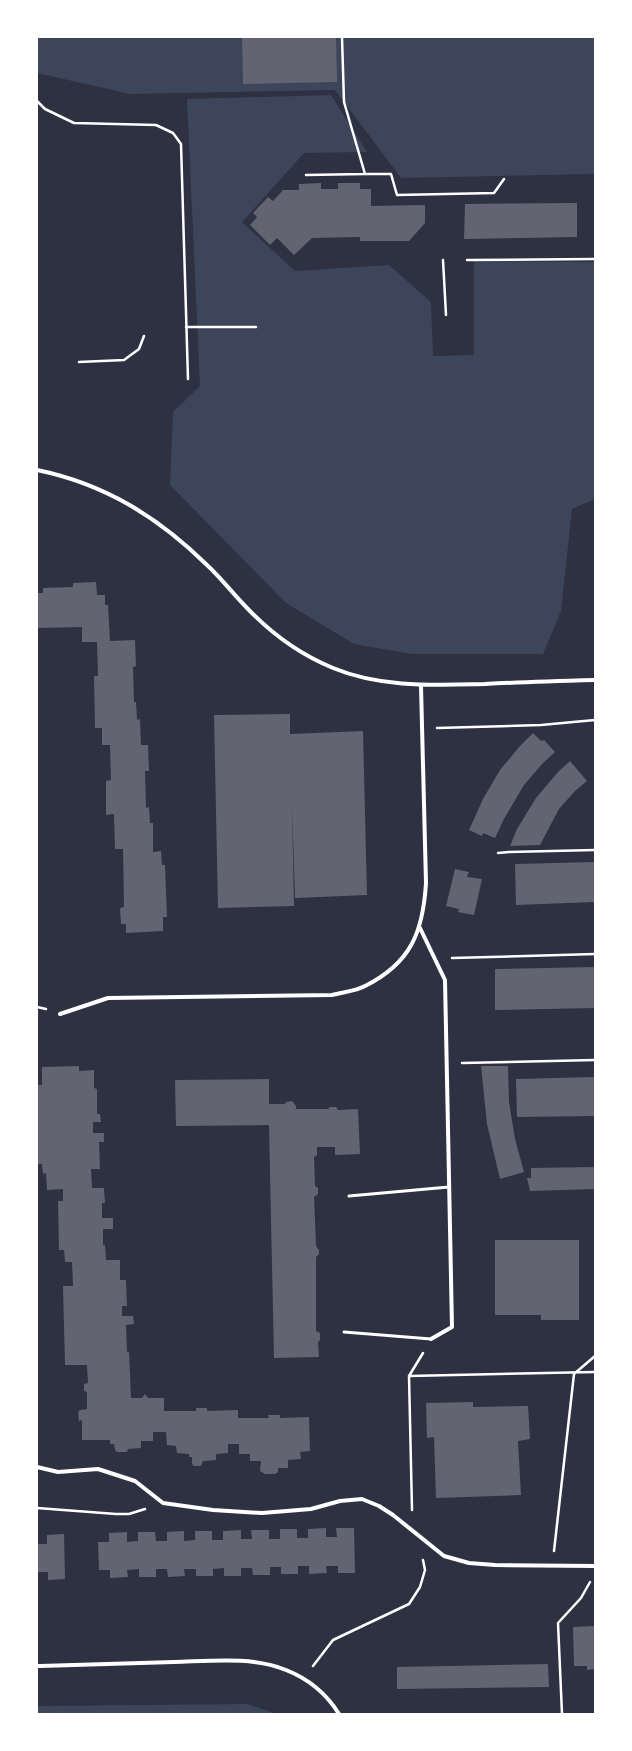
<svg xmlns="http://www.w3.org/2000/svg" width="632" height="1751" viewBox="0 0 632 1751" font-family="Commissioner,sans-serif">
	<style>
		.green { fill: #3c4559 }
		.building { fill: #626471 }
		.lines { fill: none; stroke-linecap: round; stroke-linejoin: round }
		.path { stroke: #fff; stroke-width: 2.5 }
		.service { stroke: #fff; stroke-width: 3 }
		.minor { stroke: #fff; stroke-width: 4 }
	</style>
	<rect width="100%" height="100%" fill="#2d3142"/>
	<path class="green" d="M37,37H595V174L401,178L335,90L130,94L37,73Z
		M331,95L367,152L304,153L242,222L295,271L389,265L431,302L433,356L474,355V261L595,262V499L572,509L561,611L543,654H412L354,644L286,603L170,485L173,412L200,386L187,99Z
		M247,1704L277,1714H37V1706Z"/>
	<path class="building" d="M242,37H336L337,82L243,84Z
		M321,183V189H338V183H360V189H371V206L425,205V223L409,241H360V237L312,238L294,255L277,238L270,245L250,225L257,217L253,213L268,197L273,201L283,190H299V184Z
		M577,203V237L464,239L465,204Z
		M96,582L97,595H105V605H108L110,641L135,640L136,666L133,667L134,702H136L137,720L140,719L141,745H148L149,771H145L146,808L149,807L150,823H153V852L161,851L162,865H165L167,917H163V931L126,933V924H121L120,908L124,907L123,849H115L114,814L106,815V781L111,780L110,745H102V728H95L94,676H98L97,642H82V627L37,628V593H43V588L73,587V583Z
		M290,714V734L363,731L367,895L295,898L292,804L294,906L218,908L214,715Z
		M533,733L541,741L544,740L555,752L542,764L524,785L504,819L495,838L483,833L482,836L469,830L483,799L500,770L520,746Z
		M570,761L587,781L575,791L559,809L540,845L510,846L517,829L536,798L558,772Z
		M595,862V902L516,905L515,864Z
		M455,869L469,872L467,877L482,879L474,915L458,912L459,909L446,906Z
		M595,967V1008L495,1010V969Z
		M79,1066V1071L94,1070V1088L97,1089V1114H100L101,1122H93V1133H104V1142H99L100,1169H91L92,1188H104L105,1203H102V1218H113V1229H103V1245H105L106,1260H120V1280H126L127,1306H122V1316H133L134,1324L126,1325L127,1352H129L131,1398H142L145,1394L148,1398H164V1411H196V1408H207V1411L238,1410V1418H269L268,1415H280V1418L309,1417L310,1451L300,1452L301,1459L288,1460V1468H278V1472L275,1474H265L260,1471L261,1461H250V1454H239V1444H228V1453L216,1454V1460L203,1461L201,1466H194L192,1464V1457H189V1454L177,1453L176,1446L167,1445L166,1432H153V1441H141V1448L128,1449L127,1452H117L115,1450L114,1444H110V1440H82V1420L79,1421L78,1412L80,1410L87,1409V1392L84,1391V1384L88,1383L87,1365H65L63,1286H73L72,1262H65L64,1250H59L58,1201H63V1189L47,1190L46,1173L43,1174L42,1164H37V1085H42V1067Z
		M481,1066H508L509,1102L515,1139L524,1172L500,1179L487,1124Z
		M595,1077V1116L517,1117L516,1079Z
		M269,1079V1104H285L286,1102L292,1101L296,1106V1109H328L330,1107H336L338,1110L358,1109L360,1154L335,1155V1147H317V1155L314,1157L315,1186L318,1188V1194L314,1197L316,1246L319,1250V1254L316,1257V1331L320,1333V1340L318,1342L319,1357L274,1358L269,1125L176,1126L175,1080Z
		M595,1167V1189L530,1191L527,1178H531V1168Z
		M495,1240H579V1320H541V1315H495Z
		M473,1402V1407L528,1406L530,1439L518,1441L521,1495L436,1498L434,1437L427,1438L426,1403Z
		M326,1528V1537H337L336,1528H354L355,1573H338V1566H326L327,1573L309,1574V1566H298V1574H281V1567H270V1575H253L252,1568H241V1576H224V1568L213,1569V1576H196V1569H184L185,1576L168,1577L167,1569H156V1577H139V1569L127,1570L128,1577L110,1578V1570H99L98,1542H109V1533L127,1532V1542L138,1541V1532H155L156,1541H167V1532L184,1531V1541L195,1540V1531H212V1540H223V1531L241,1530V1539H252L251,1530H269V1539H280V1529H297V1538H308V1529Z
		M64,1534L65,1579L48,1580V1572H37V1544H47V1535Z
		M595,1626V1669L587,1670V1666H574L573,1627Z
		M548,1664L549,1687L397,1689V1667Z"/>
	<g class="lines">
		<path class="path" d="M342,37L344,102L365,174H391L397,195L494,193L504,179
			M37,101L45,109L74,123L156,125L173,133L181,144L188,379
			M306,175L365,174
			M443,260L446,315
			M467,260L595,259
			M186,327H256
			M79,362L124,360L139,349L144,336
			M437,728L541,725L595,720
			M498,853L509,852L595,850
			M452,958L595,954
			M37,1007L46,1009
			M462,1063L595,1060
			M409,1376L595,1372
			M37,1508L116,1514H129L145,1509
			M412,1510L409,1376L423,1353
			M554,1551L574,1374L595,1356
			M313,1666L333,1640L409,1604L420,1587L425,1570L423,1560
			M562,1714L558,1623L581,1598L590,1582"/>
		<path class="service" d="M349,1196L449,1187
			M344,1332L431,1339"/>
		<path class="minor" d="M37,470C105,484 158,517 207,565C222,579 234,595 248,609C272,634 301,655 333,668C381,688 434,685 485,684C522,682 558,681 595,680
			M420,928L445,980L452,1327L431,1339
			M60,1014L108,998L332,995C343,992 356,991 365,986C411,963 423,932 426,883L421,686
			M37,1467L58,1472L98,1469L135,1481L163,1503L213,1510L262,1513L311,1509L340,1501L362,1499L379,1506L393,1515L444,1556L469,1563L495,1565L595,1566
			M37,1666C83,1665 129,1663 174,1662C210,1661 252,1656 286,1670C309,1679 326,1693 339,1714"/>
	</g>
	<rect width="632" height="1751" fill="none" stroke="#ffffff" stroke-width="76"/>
</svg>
